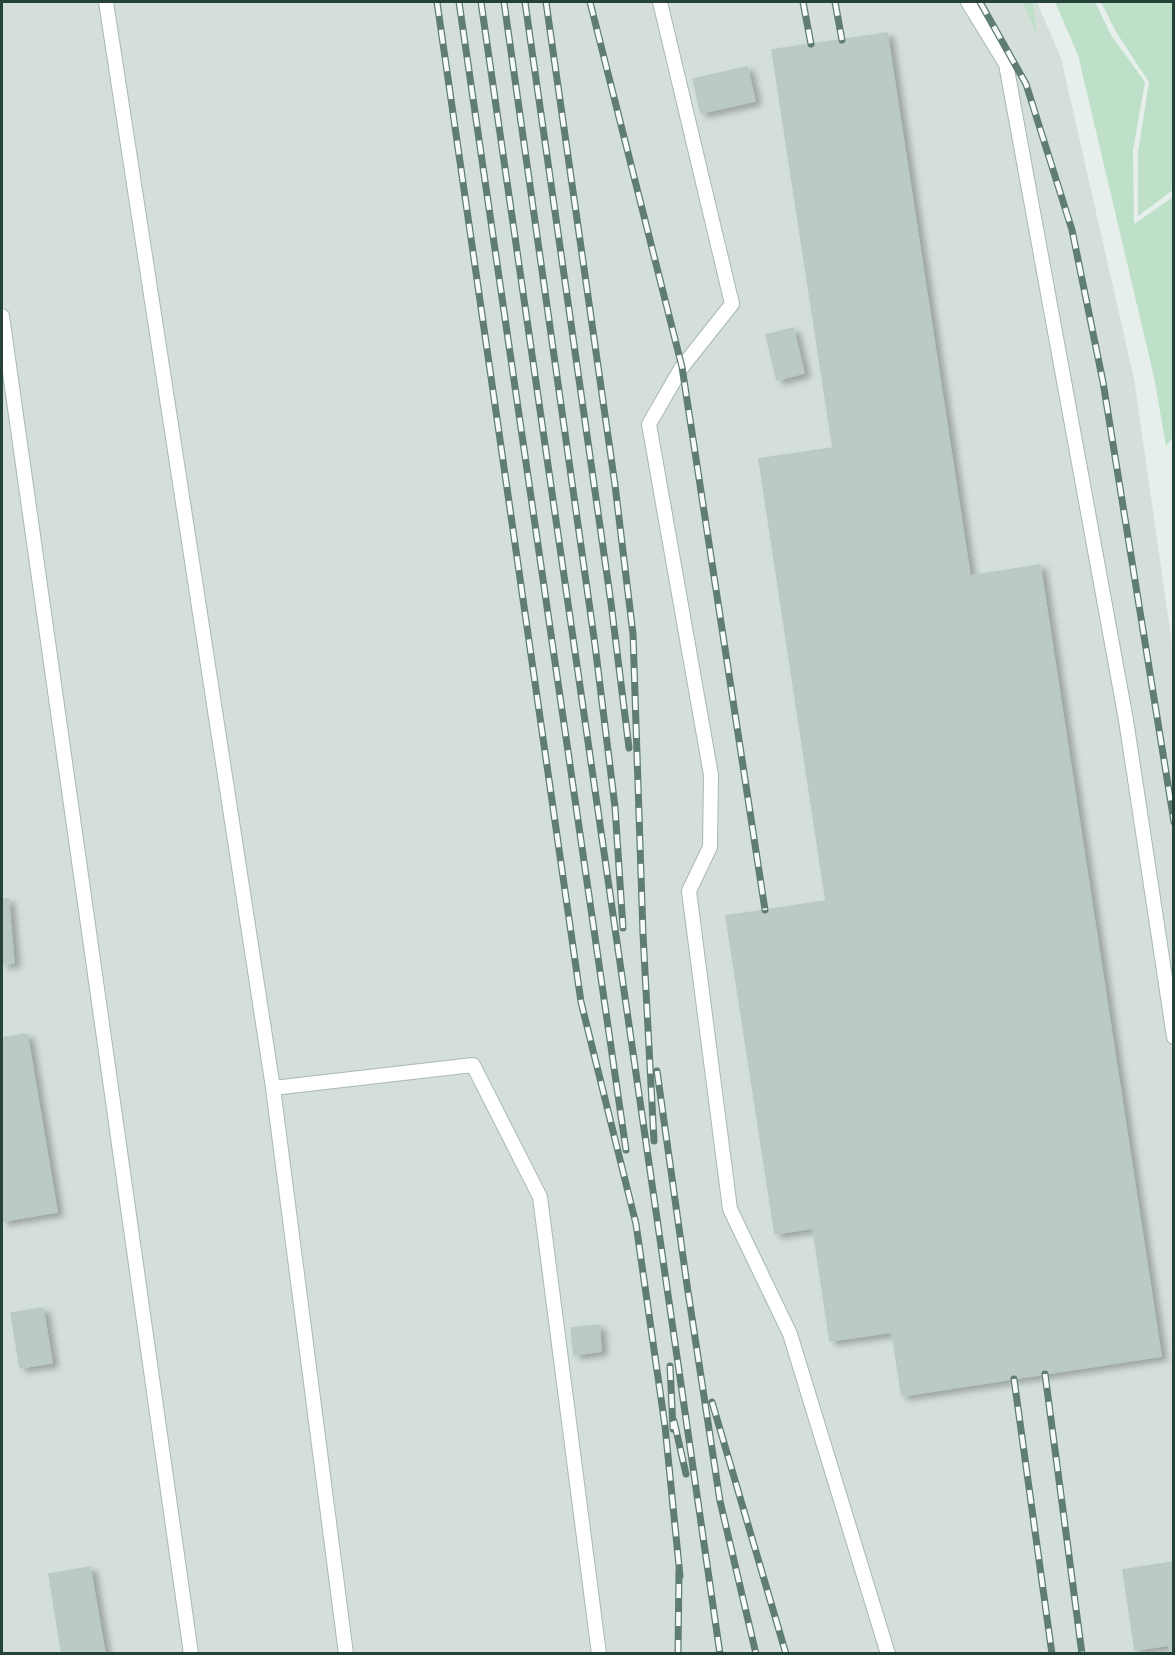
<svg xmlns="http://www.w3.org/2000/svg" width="1175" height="1655" viewBox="0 0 1175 1655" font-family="'Golos Text',sans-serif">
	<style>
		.built { fill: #d4dfda }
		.green { fill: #bfe0c8 }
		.building { fill: #bbcac4; stroke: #b8c9c2; stroke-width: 1.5; filter: url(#shadow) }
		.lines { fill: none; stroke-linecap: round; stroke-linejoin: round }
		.lane-casing { stroke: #a8b8b2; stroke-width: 16 }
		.lane { stroke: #fff; stroke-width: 14 }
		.rail-casing { stroke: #5f7d75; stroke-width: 7 }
		.rail { stroke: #f7fbf9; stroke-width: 4.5; stroke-dasharray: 14; stroke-linecap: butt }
	</style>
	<defs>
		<filter id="shadow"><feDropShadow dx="6" dy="4" stdDeviation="3" flood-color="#0004"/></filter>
	</defs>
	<rect width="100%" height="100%" fill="#e6efeb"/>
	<path class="built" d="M2,2H1037L1061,58L1134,379L1173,651V1653L2,1654Z"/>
	<path class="green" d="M1023,2H1033L1037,35Z
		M1055,2H1095L1111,35L1145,82L1133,150L1134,224L1173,197L1174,436L1166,446L1154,377L1078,55Z
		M1101,2H1173V190L1138,216V152L1149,82L1116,32Z"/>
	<path class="building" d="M887,33L970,576L1040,565L1161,1356L902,1396L892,1332L830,1341L813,1228L775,1234L726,916L826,901L759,459L833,448L772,50Z
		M747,67L755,101L701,113L693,79Z
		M793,328L804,373L777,380L766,335Z
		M2,899H8L14,963L2,964Z
		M27,1034L57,1212L2,1221V1038Z
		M43,1308L52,1363L20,1368L11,1313Z
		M599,1325L601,1351L574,1355L571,1328Z
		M1174,1562V1654H1171L1169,1645L1135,1650L1123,1570Z
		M90,1567L105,1654H62L49,1574Z"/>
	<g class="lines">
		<defs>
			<path id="lane" d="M106,2L273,1088L346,1654
				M660,2L732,304L682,367L649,424L711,775L710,847L689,891L730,1209L790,1334L888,1654
				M968,2L1006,64L1126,720L1174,1037
				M2,316L191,1654
				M273,1088L473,1065L540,1197L599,1654"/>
		</defs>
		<use href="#lane" class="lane-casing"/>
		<use href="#lane" class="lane"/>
		<defs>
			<path id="rail" d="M437,2L581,1002L636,1224L665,1426L680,1576
				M459,2L626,1150
				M481,2L720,1654
				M504,2L595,645L615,807L623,928
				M525,2L611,603L629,748
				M546,2L615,485L633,634L643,934L654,1141
				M590,2L682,367L765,910
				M803,2L811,44
				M835,2L842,40
				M980,2L1026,84L1072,230L1103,382L1174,822
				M657,1071L687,1285L720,1501L756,1654
				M670,1366L673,1429
				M1045,1374L1082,1654
				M1014,1379L1052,1654
				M712,1402L786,1654
				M674,1421L686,1474
				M678,1654L679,1570"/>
		</defs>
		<use href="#rail" class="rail-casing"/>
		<use href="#rail" class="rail"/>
	</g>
	<rect width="1175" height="1655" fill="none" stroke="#24423a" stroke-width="6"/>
</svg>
